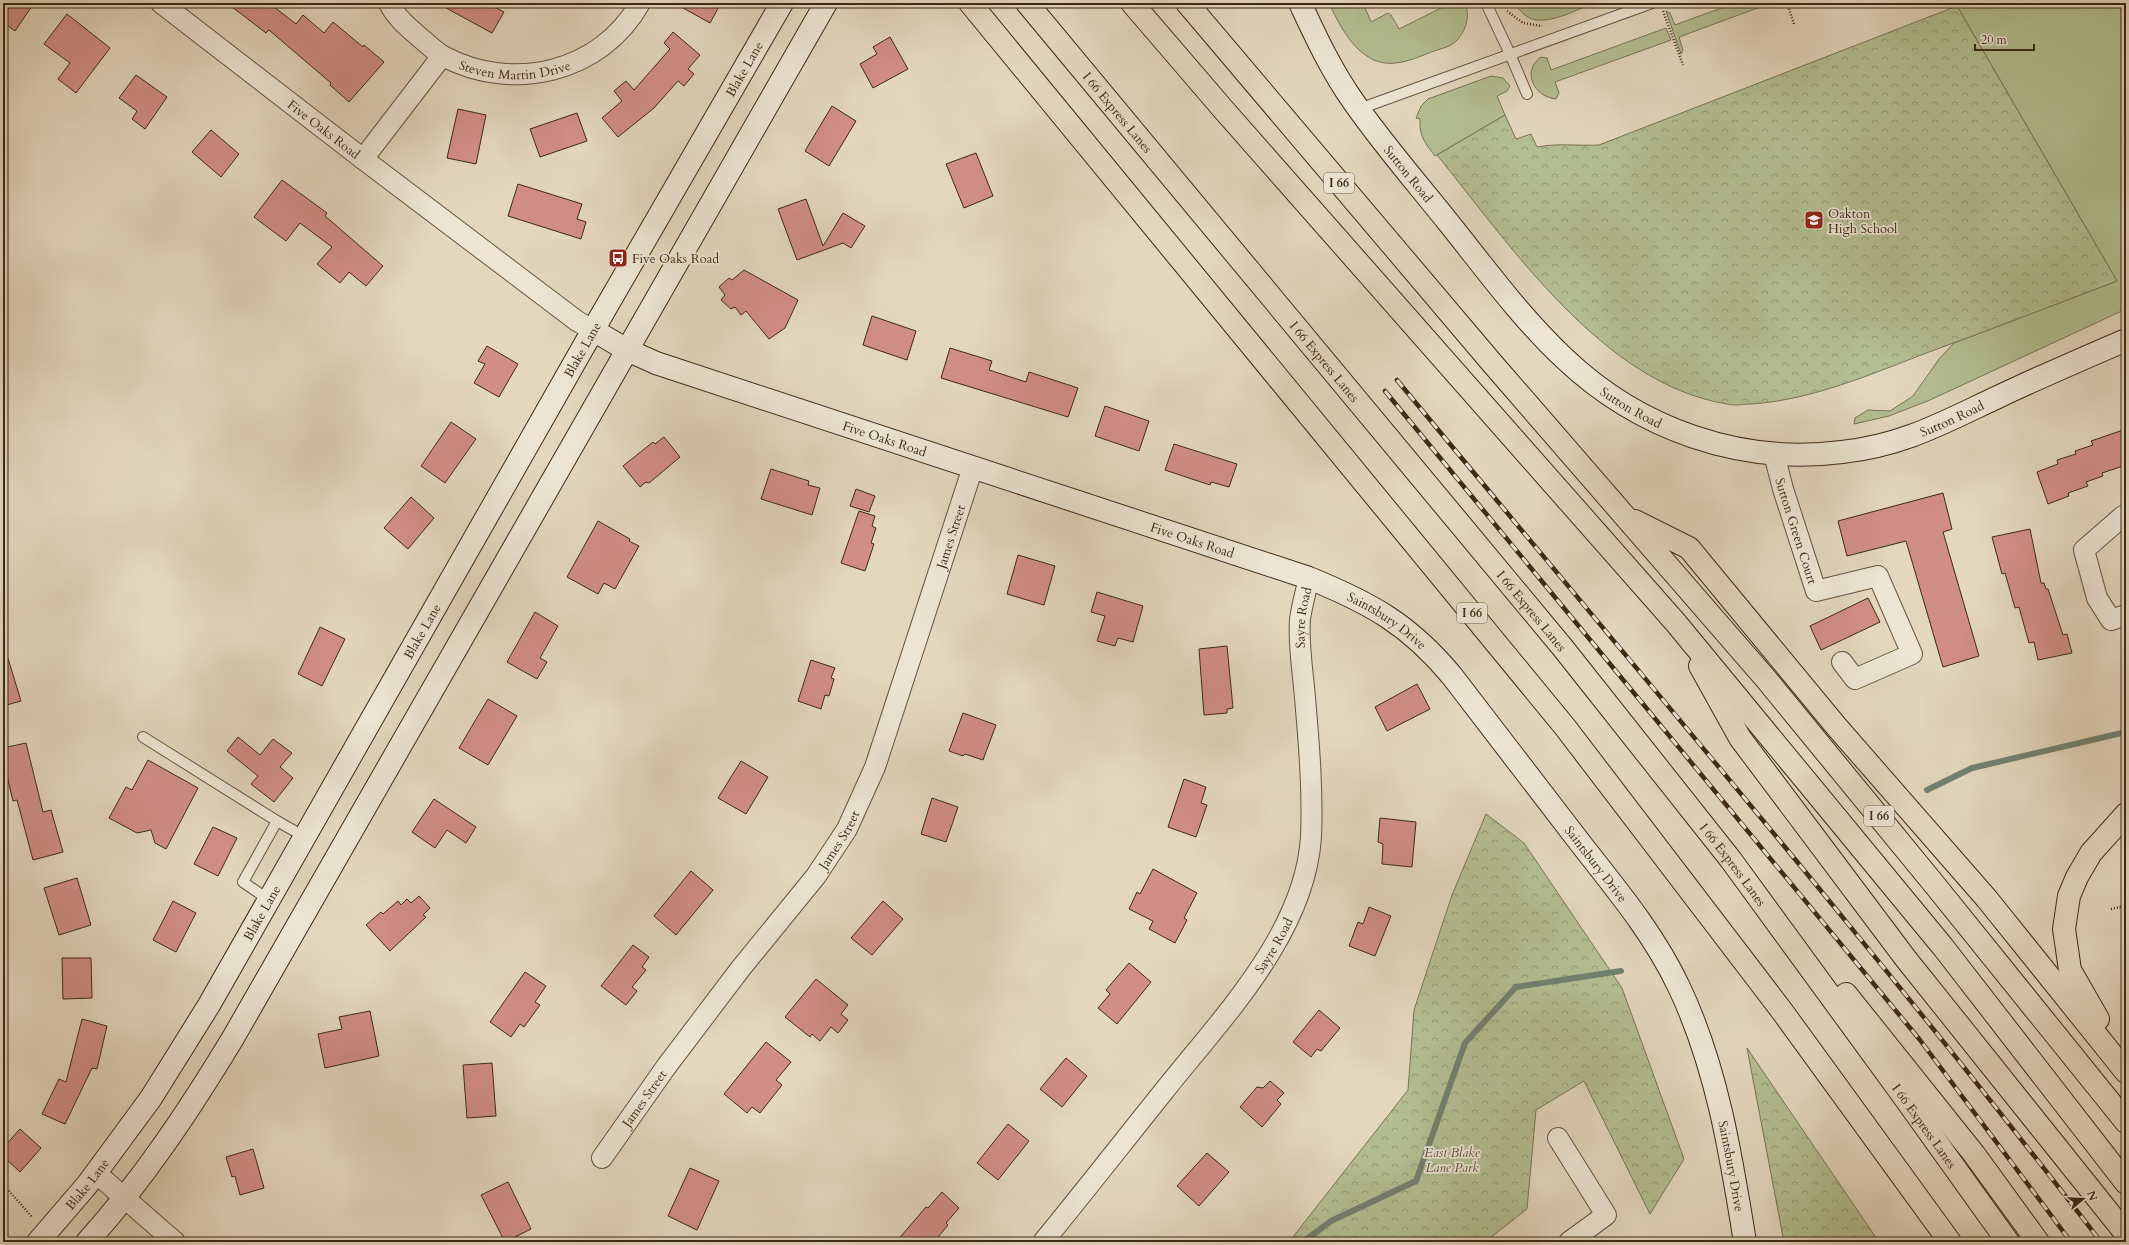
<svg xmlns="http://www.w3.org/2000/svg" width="2129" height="1245" viewBox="0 0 2129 1245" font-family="Cardo,serif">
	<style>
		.green { fill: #b3be92; stroke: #787454 }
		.forest { fill: url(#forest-crowns); stroke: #787454 }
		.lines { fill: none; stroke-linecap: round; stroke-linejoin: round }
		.stream { stroke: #728071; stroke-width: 6 }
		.building { fill: #d18e85; stroke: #3d2915 }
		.lane-casing { stroke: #66543f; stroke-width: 12 }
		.street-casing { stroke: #66543f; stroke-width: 22 }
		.secondary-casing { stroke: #3d2915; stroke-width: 24 }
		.highway-casing { stroke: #3d2915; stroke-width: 24 }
		.path { stroke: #3d2915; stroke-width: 2.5; stroke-dasharray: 1 2; stroke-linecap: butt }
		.lane { stroke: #ede5d4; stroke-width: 10 }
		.street { stroke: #ede5d4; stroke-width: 20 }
		.secondary { stroke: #ede5d4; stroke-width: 22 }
		.highway { stroke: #e3d7bd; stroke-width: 22 }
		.rail-casing { stroke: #3d2915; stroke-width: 4.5 }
		.rail { stroke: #ede5d4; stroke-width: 3; stroke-dasharray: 9; stroke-linecap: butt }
		.labels { text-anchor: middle; stroke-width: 3.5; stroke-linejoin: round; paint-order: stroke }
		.shield { fill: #ede5d4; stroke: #72614e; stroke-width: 1 }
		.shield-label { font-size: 12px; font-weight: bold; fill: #3d2915 }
		.street-label { font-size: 13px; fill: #3d2915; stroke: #ede5d4 }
		.poi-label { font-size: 13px; fill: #3d2915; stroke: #ede5d4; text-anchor: start }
		.park-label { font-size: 13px; font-style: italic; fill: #5a4e34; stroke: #ede5d4 }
	</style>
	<defs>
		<pattern id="forest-crowns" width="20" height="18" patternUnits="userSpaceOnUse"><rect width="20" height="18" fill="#b3be92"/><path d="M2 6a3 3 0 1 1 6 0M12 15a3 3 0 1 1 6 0" fill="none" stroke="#939a76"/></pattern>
	</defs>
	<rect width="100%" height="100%" fill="#e3d7bd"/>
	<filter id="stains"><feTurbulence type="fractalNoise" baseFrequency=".005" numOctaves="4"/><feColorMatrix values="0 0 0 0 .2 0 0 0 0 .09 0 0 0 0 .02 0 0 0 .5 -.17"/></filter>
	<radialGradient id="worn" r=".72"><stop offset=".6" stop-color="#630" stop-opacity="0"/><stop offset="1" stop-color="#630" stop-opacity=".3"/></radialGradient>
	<path class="green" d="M1329,3H1363L1371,22L1388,13L1391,15L1399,29L1447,5L1446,3H1469L1466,5C1470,19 1465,33 1454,43C1449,47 1440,49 1434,51C1413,59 1391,70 1370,58C1350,47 1338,22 1329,3Z
		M1514,3H1593C1577,10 1554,22 1536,20C1527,19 1519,10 1514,3Z
		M1735,3H1771L1679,37L1683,50L1681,54L1666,11L1670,13L1675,25Z
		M1947,3H2126V309L1930,400L1889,416L1854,424L1855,418L1868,410L1890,411L1913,396L1939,359L1954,343L2117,281L1957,6Z
		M1666,28L1671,40L1555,82L1559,93L1556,99C1534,97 1521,71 1541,57L1547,58L1551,70Z
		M1491,76L1503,78L1510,86L1507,91L1497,96L1505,115L1435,156C1425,143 1419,136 1420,119L1416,118L1421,106L1428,99Z"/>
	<path class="forest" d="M1957,6L2117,281C2054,305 1992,329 1929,352C1871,374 1813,400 1751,404C1744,404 1735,406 1727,404C1603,384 1511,246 1437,155L1505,115L1516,139L1531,134L1537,147C1557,143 1578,146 1599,145Z
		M1486,814L1524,843L1622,988L1684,1159L1650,1214L1584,1081L1536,1110L1527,1209L1485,1242H1289L1408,1090L1414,1010L1452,895Z
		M1747,1048L1879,1242H1784Z"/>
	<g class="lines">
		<path class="stream" d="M1927,790L1972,768L2126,732
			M1303,1242L1331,1221L1416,1181L1465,1043L1516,987L1621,971"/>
	</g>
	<path class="building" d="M3,3H34L15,31L3,22Z
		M227,3H269L296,24L303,15L324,33L333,22L363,47L364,45L384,62L349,102L330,85L331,83L269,30L266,33Z
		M437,3H486L504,12L492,33Z
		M674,3H721L710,23Z
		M67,14L110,48L76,93L58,79L70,63L44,44Z
		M673,32L700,55L688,69L694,74L684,86L678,81L654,108L618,137L602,118L622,101L614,91L626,81L634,90L670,49L664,43Z
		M890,37L908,69L873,88L860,64L877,54L873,47Z
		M136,75L167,97L145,129L132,119L137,111L119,98Z
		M832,106L856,121L829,166L805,151Z
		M458,109L486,115L476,164L447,158Z
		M577,113L587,141L540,157L530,129Z
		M211,130L239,154L221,177L192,152Z
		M976,153L993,196L964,208L946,164Z
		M282,180L327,213L325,216L383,266L366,286L349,272L340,283L317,264L332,247L300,223L286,241L254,217Z
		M518,184L582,204L577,219L586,222L581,239L508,216Z
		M806,199L823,246L843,213L865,226L851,248L843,243L797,260L778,209Z
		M744,270L798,300L785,328L769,339L746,311L741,315L735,307L731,309L721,300L725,295L719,287L729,278L732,280Z
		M872,316L916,331L907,360L863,345Z
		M487,346L518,364L499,397L474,383L485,364L478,361Z
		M950,348L992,361L989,370L1026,382L1029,372L1078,388L1068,417L941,378Z
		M1105,406L1149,421L1139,451L1095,436Z
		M451,422L476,439L445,483L421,466Z
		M2126,429V465L2102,473L2103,476L2086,482L2088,486L2068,493L2069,496L2048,504L2037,472L2058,464L2057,460L2076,454L2075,451L2093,445L2091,441Z
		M664,437L680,457L649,483L646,482L640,487L623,466L653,442L655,444Z
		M1174,444L1237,464L1229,487L1211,482L1210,485L1165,470Z
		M771,469L809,481L808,485L820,488L812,515L761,499Z
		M856,489L875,496L869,512L850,506Z
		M1943,493L1952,529L1943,532L1979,656L1943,667L1906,541L1847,556L1838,521Z
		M411,497L434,518L408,549L384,528Z
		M859,511L875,516L872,526L876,528L871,543L874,544L865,571L841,563Z
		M598,521L630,539L629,541L639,546L615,589L604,583L598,594L567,577Z
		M2030,529L2041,583H2044L2046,589H2048L2063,635L2067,634L2072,653L2038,660L2034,642L2029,643L2019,607L2015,608L2005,573L2002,574L1992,537Z
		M1018,555L1055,566L1044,605L1007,594Z
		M1097,592L1143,606L1133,642L1118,638L1115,646L1097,641L1105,616L1091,612Z
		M1868,598L1880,622L1821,650L1810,626Z
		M535,612L558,626L540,658L547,662L537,679L507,662Z
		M320,627L345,639L322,686L298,674Z
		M1227,646L1233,708L1227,709V713L1204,715L1199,649Z
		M3,655H7L21,701L3,706Z
		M811,660L835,668L831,678L834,679L829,696L825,695L821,709L798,701Z
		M1417,684L1430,709L1387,731L1375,707Z
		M488,699L517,716L488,765L459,748Z
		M963,713L996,725L983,760L965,754L963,756L949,751Z
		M238,737L260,755L273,739L292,753L280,767L293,778L274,802L251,784L258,776L227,751Z
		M26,743L43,812L51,810L63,852L33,860L17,800L13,801L3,759V748Z
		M148,760L198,788L166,849L155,843L151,830L137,833L109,818L126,787L132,790Z
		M741,761L768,777L746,814L718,798Z
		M1184,779L1206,787L1201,803L1207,805L1196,837L1168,827Z
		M932,798L958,807L946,842L921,834Z
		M434,799L476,827L466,843L447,830L435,848L412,832Z
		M1380,818L1416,822L1412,867L1382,864L1383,844L1378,842Z
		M213,827L237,838L218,876L194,864Z
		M1153,869L1197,893L1184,918L1187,920L1175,943L1149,929L1153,921L1129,909L1137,892L1140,894Z
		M691,871L713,890L676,935L654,916Z
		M77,878L91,925L59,935L44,888Z
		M419,896L430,908L423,915L426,917L390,951L366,925L381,912L383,914L398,901L401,905L407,899L411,903Z
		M173,901L196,913L176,952L153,940Z
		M883,901L903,919L872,955L851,938Z
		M1369,907L1391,916L1375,956L1349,946L1358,922L1363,924Z
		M633,945L649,957L642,967L646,970L632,987L637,991L626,1005L601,986Z
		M62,958H91L92,998L63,999Z
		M1129,963L1151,982L1117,1024L1098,1008L1110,994L1106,990Z
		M525,972L546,986L535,1002L540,1005L524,1027L520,1024L511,1037L490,1022Z
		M816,979L848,1005L841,1014L848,1020L838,1033L831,1027L820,1041L812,1034L810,1037L785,1017Z
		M1319,1010L1340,1028L1321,1051L1317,1049L1311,1057L1293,1042Z
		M370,1011L379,1056L325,1068L318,1034L342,1029L339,1017Z
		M82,1019L107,1026L97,1069L92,1068L65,1124L42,1114L59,1079L66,1082Z
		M766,1042L791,1062L776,1080L782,1085L760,1113L752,1107L747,1113L724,1094Z
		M1066,1058L1087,1076L1062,1107L1040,1089Z
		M492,1063L496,1116L467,1118L463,1065Z
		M1270,1081L1284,1093L1277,1100L1281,1104L1262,1127L1240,1107L1257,1087L1263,1088Z
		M1008,1124L1029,1141L998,1180L977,1163Z
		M20,1129L41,1148L20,1172L3,1156V1148Z
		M253,1149L264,1188L240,1195L235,1176L232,1177L226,1157Z
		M1207,1153L1229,1172L1199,1206L1177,1186Z
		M690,1168L719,1181L697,1230L668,1216Z
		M508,1182L531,1229L505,1242L481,1195Z
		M942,1192L959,1208L946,1223L948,1225L934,1242H896L926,1207L928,1208Z"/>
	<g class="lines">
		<defs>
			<path id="lane" d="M1486,3L1510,54L1527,94
				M1359,109L1652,3
				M143,737L277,821
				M269,900L243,882L277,821L305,837"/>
			<g id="street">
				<path id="s1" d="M161,3L363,159L577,321L593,330"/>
				<path id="s2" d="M389,3C396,18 411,30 424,41C430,46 436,52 443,56C512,93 601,73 640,3"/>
				<path d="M363,159L442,56"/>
				<path id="s3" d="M1774,454L1783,489L1816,591L1878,576L1912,654L1855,679L1842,662"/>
				<path d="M2126,516H2123L2084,550L2097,598L2111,620L2126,615"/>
				<path d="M1558,1138L1606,1215L1569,1242"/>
				<path id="s4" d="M602,1158L666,1067L741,968L816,876L847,829L875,767L973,467"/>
				<path d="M96,1173L175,1242"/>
				<path id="s5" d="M1043,1242C1084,1192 1123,1142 1164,1091C1221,1019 1305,934 1311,837C1313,791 1309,744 1305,698C1303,672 1298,645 1300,619C1302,605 1306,591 1309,578"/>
			</g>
			<g id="secondary">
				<path id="s6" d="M1300,3C1316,37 1331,70 1353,101C1382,143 1416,182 1448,222C1485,268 1521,318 1565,359C1639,429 1740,465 1842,452C1905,445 1944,422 2000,396C2042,376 2084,358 2126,340"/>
				<path id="s7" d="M593,330L627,350L656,363L1309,578C1370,603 1409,624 1452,676C1495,732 1538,788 1581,844C1617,890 1654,934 1679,987C1717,1067 1731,1155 1745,1242"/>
				<path id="s8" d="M38,1242L87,1185L151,1098L209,1005L593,330L782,3"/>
				<path d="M87,1242C143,1180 190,1109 233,1038L826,3"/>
			</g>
			<g id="highway">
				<path d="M970,3L1565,727L1782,1011L1950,1242"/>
				<path id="s9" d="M1027,3L1563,648L1731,860L1899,1090L2008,1242"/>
				<path d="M1132,3L1223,109L1676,623L1943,947L2126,1183"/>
				<path d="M1187,3L1492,363L1766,679L1934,884L2126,1122"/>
				<path d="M1635,521L1689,548L1836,726L1987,899L2126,1072"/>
				<path d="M1700,666L1740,738L1906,959L2126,1234"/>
				<path d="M1846,994L1974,1154L2038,1242"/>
				<path d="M2098,1019L2070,970L2064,929L2069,896L2077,877L2091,853L2126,814"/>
			</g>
		</defs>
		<use href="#lane" class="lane-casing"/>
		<use href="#street" class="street-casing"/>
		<use href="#secondary" class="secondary-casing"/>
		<use href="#highway" class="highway-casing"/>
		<path class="path" d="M1787,3L1794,24
			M1507,11L1523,23L1542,26
			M1663,11L1683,65
			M2111,909L2120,907L2126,912
			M3,1184L32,1217"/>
		<use href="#lane" class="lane"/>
		<use href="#street" class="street"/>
		<use href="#secondary" class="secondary"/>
		<use href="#highway" class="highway"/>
		<defs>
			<path id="rail" d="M1397,380C1633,666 1875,948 2101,1242
				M1385,391L1920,1040L2071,1242"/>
		</defs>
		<use href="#rail" class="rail-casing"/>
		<use href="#rail" class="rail"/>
	</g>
	<defs>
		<symbol id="school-square" viewBox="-11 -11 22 22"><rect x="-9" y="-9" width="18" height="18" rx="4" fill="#8f2418" stroke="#ede5d4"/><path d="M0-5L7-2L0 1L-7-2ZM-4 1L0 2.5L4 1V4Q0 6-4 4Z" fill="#fff"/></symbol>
		<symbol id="bus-square" viewBox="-11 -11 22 22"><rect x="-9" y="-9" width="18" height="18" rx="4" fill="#8f2418" stroke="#ede5d4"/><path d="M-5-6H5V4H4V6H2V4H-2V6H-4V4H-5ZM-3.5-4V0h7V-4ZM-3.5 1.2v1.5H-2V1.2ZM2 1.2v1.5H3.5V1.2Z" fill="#fff"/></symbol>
	</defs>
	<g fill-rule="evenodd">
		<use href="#school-square" x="1803" y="209" width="22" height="22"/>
		<use href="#bus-square" x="607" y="247" width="22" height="22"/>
	</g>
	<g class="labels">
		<g class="shield">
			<rect x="1324" y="173" width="30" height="20" rx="3"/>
			<rect x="1457" y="603" width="30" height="20" rx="3"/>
			<rect x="1864" y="806" width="30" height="20" rx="3"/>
		</g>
		<g class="shield-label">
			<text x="1339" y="187">I 66</text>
			<text x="1472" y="617">I 66</text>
			<text x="1879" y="820">I 66</text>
		</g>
		<g class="street-label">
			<text dy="5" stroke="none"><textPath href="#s2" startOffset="151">Steven Martin Drive</textPath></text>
			<text dy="5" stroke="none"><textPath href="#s8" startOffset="1371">Blake Lane</textPath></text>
			<text dy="5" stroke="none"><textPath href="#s9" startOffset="142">I 66 Express Lanes</textPath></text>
			<text dy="5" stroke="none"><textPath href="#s1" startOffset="206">Five Oaks Road</textPath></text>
			<text dy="5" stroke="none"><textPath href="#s6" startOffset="203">Sutton Road</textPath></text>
			<text dy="5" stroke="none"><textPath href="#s8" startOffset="1047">Blake Lane</textPath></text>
			<text dy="5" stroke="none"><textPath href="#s9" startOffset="466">I 66 Express Lanes</textPath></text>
			<text dy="5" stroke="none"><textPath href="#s6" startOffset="528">Sutton Road</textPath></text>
			<text dy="5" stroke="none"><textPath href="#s6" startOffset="863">Sutton Road</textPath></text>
			<text dy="5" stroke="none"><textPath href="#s7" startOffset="312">Five Oaks Road</textPath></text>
			<text dy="5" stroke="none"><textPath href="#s3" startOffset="80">Sutton Green Court</textPath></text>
			<text dy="5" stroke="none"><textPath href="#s4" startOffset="721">James Street</textPath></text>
			<text dy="5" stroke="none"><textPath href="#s7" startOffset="636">Five Oaks Road</textPath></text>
			<text dy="5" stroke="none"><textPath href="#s9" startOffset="790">I 66 Express Lanes</textPath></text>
			<text dy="5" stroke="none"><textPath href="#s5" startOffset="712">Sayre Road</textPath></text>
			<text dy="5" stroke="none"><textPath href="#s7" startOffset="848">Saintsbury Drive</textPath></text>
			<text dy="5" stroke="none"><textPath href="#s8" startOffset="723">Blake Lane</textPath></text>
			<text dy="5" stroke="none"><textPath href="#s4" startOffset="397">James Street</textPath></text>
			<text dy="5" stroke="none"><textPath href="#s7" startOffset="1171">Saintsbury Drive</textPath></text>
			<text dy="5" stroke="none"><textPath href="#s9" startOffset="1114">I 66 Express Lanes</textPath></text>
			<text dy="5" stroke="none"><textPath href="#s8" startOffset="399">Blake Lane</textPath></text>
			<text dy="5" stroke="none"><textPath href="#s5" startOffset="376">Sayre Road</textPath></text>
			<text dy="5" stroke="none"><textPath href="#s4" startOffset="73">James Street</textPath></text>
			<text dy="5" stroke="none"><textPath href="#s9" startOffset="1438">I 66 Express Lanes</textPath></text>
			<text dy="5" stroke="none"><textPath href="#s7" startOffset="1507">Saintsbury Drive</textPath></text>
			<text dy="5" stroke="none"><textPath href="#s8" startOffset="76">Blake Lane</textPath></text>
		</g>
		<g class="poi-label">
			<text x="1828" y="218">Oakton<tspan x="1828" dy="15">High School</tspan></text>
			<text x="632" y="263">Five Oaks Road</text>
		</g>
		<g class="park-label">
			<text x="1452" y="1157">East Blake<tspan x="1452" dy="15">Lane Park</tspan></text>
		</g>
	</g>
	<rect width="2129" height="1245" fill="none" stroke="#e3d7bd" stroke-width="16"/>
	<rect x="4" y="4" width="2121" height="1237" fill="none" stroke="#3d2915" stroke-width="2"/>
	<rect x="8" y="8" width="2113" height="1229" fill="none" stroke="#3d2915"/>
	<g transform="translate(2083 1199) rotate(71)" stroke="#ede5d4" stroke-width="3" paint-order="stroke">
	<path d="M0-3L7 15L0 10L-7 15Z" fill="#3d2915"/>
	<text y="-6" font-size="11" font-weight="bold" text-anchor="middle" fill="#3d2915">N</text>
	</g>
	<path d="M1975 44v6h59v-6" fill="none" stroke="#3d2915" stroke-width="2"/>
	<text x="1981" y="44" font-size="12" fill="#3d2915" stroke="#ede5d4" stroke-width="3" paint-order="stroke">20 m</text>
	<rect width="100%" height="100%" filter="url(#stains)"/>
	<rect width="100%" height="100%" fill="url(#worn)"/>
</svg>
